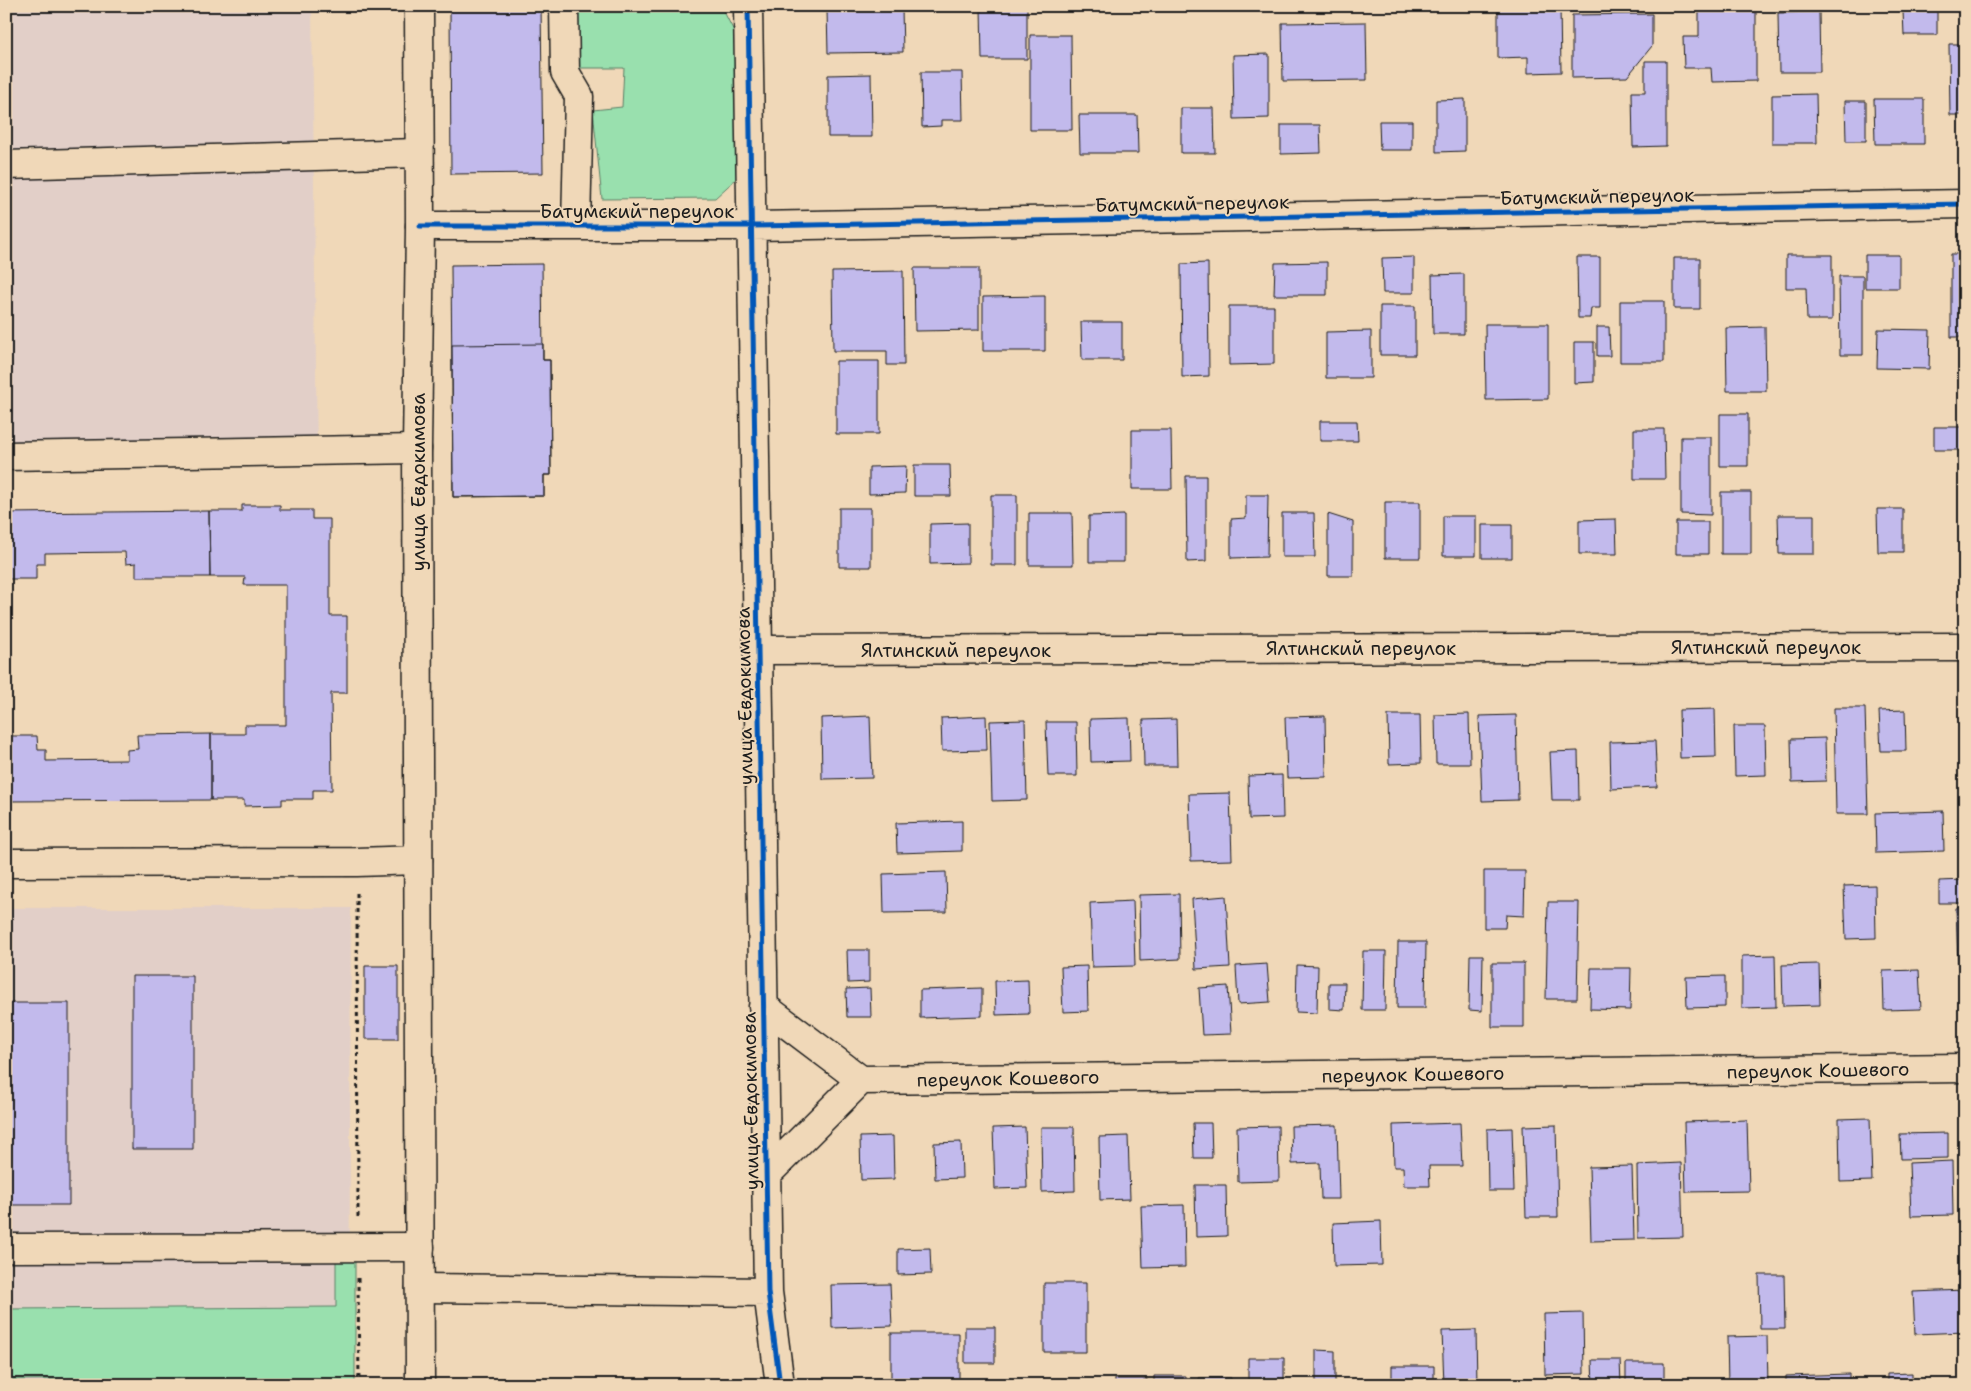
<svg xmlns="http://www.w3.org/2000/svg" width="1971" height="1391" viewBox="0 0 1971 1391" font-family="'Shantell Sans',sans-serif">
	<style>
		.built { fill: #e2cfc8 }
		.green { fill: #99e0ae; stroke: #5a7e65 }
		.building { fill: #c2baec; stroke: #1c1c1c }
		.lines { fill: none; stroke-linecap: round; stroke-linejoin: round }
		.minor-casing { stroke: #1c1c1c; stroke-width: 31 }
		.major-casing { stroke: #1c1c1c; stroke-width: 31 }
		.path { stroke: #1c1c1c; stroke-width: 3; stroke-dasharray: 4 4; stroke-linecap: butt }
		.minor { stroke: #f0d8b8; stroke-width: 28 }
		.major { stroke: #f0d8b8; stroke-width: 28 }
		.cycleway-casing { stroke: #f0d8b8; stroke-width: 8 }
		.cycleway { stroke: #0057b8; stroke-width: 5 }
		.labels { text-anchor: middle; stroke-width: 4; stroke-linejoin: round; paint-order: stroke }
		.street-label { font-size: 19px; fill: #1c1c1c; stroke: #f0d8b8 }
	</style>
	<rect width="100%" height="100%" fill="#f0d8b8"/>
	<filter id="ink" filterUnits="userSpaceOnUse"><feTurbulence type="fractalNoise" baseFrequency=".02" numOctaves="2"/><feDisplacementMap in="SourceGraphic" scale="10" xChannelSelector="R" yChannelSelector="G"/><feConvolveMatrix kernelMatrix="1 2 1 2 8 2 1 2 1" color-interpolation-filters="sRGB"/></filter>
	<g filter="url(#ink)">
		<path class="built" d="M6,6H312L317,460L6,469Z
			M6,908H351L349,1385H6Z"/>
		<path class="green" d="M577,6H721L737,37L738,177L715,198L602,199L593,110L622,107L624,68H577Z
			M336,1261H355V1385H236L227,1384V1379L6,1380V1309L336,1307Z"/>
		<path class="building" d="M450,6H541L543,173L451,174Z
			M1498,6H1560L1561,72L1528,73V57L1498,58Z
			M981,7H1027V59H982Z
			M902,9L903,52L828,53L827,10Z
			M1937,10V35H1904L1903,11Z
			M1699,12H1756V81L1712,82L1711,68H1684L1683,37H1699Z
			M1819,12L1820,72H1779L1778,13Z
			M1652,14V46L1627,77L1572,78V15Z
			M1366,22L1367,80L1283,81L1282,23Z
			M1030,35H1071L1072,130H1030Z
			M1949,44H1965V115H1950Z
			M1269,54V118L1234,119L1233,55Z
			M1645,61H1666V146L1633,147L1632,92H1645Z
			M921,72H962L963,120H941V126L922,127Z
			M871,74L872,137H828V75Z
			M1816,94L1817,143H1772V95Z
			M1465,99V151L1436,152V100Z
			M1874,99H1924V144H1875Z
			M1845,101H1866V141H1846Z
			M1181,108H1214L1215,153H1181Z
			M1079,115H1137L1138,153H1080Z
			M1379,121H1412V150H1380Z
			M1281,125H1320L1321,153L1281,154Z
			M1951,254H1965V337H1951Z
			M1786,255H1832V320H1807L1806,288H1786Z
			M1865,255H1899V288H1865Z
			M1414,257V293H1383L1382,258Z
			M1577,257H1600V308H1591L1590,318H1578Z
			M1674,258H1700V309H1674Z
			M1327,262V295H1274L1275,263Z
			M1208,263L1209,376L1182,377L1181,264Z
			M542,264L543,360H550L551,475H544V496L453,497L451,265Z
			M914,268H979V330L915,331Z
			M903,271L904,365H887V351H833L832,272Z
			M1464,274V334H1433L1432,275Z
			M1839,276H1863V355H1840Z
			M1045,296V351H983V297Z
			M1620,301H1664V362H1620Z
			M1229,306H1274V364L1229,365Z
			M1380,306H1415V355H1380Z
			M1081,322H1122V360H1082Z
			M1485,324H1548V399L1486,400Z
			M1597,327H1609L1610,356H1597Z
			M1765,327L1766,391H1727L1726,328Z
			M1878,329L1930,330L1929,369L1877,368Z
			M1371,331V378H1326V332Z
			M1574,342H1594V382L1574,383Z
			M543,344V360H550L551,475H544V496L453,497L452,345Z
			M836,361H879V434H836Z
			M1720,414H1748V466H1720Z
			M1320,421H1357L1358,441H1320Z
			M1934,427H1965V450H1934Z
			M1634,429H1664L1665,479H1634Z
			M1132,430H1171L1172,489H1132Z
			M1681,437H1711V515L1681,514Z
			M914,465H950L951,496H914Z
			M906,466L905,493L869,494V467Z
			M1186,476H1206V561L1187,562Z
			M1721,492H1751V554H1721Z
			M991,495H1017V565H991Z
			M1246,495H1268L1267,557L1231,558V519L1246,518Z
			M1385,502H1420V558H1385Z
			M242,505H280V510H312V519H330V616H347V693H331L332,790H313V799H282V805L244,806V800H211V734H245V725H286V585H244L245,577H210L209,511H242Z
			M839,508H871V567H839Z
			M1877,509H1903V552H1878Z
			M209,511L210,577H136V563L126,564L125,552L45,553V564H36V579H6V513Z
			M1029,513H1072L1073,565H1029Z
			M1282,513H1314L1315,557H1282Z
			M1328,514L1353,522V576H1328Z
			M1124,515V562H1089V516Z
			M1778,515H1814V554H1779Z
			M1443,516H1476V556H1443Z
			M1616,519L1617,554H1579V520Z
			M1676,522H1708V554H1676Z
			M968,523V563L930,564V524Z
			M1482,525H1512V558H1482Z
			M1834,708H1865L1868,814H1836Z
			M1715,709L1716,757L1680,758L1679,710Z
			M1905,710L1906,751H1881L1879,711Z
			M1469,714L1470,764H1436L1435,715Z
			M1388,715H1420L1421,763L1389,764Z
			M1516,715L1518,800L1482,801L1479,716Z
			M870,716L872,778L822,779L821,718Z
			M986,716L987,750L942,751L941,718Z
			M1325,716L1326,777L1287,778L1285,717Z
			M1129,718L1130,761L1091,762L1090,719Z
			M1176,719L1177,766H1144L1143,720Z
			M1025,720L1027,800L992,801L990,721Z
			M1046,722H1076L1077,776H1048Z
			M1734,726H1765L1766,775L1735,776Z
			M211,734V800L6,801V736H37L38,750H46V761L127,760V750L138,749L137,735Z
			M1825,738L1826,781L1792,782L1791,739Z
			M1655,741L1657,787L1611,789L1610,742Z
			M1578,751L1579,800H1552L1550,752Z
			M1282,775L1283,818L1249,819L1248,776Z
			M1230,793L1232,860L1191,861L1189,794Z
			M1943,811L1944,851L1876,853L1875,813Z
			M962,821V851L897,853L896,823Z
			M1484,871H1525L1524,916L1506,915L1505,928H1484Z
			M946,872L947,912L884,913L883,874Z
			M1965,880V903H1939V881Z
			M1875,885L1876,938L1846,939L1844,886Z
			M1179,894L1180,959L1140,961L1139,895Z
			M1226,896L1230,967L1196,969L1192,899Z
			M1133,901L1135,966L1092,967L1090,903Z
			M1548,902H1579L1577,999H1546Z
			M1965,907V968H1958L1956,908Z
			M1398,942H1426L1425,1008H1397Z
			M847,950H869V982L848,983Z
			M1363,951H1386L1385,1010H1362Z
			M1470,955H1483L1482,1011L1469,1010Z
			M1775,955L1776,1007L1742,1008V956Z
			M1492,963H1524V1027H1492Z
			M1267,964L1270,1002L1238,1004L1236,966Z
			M1819,964L1820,1005L1783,1006L1782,965Z
			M1297,965L1318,966L1317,1013L1296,1012Z
			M365,966H398V1039H365Z
			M1087,966L1088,1011L1063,1012L1061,967Z
			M1591,968H1631L1630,1010L1590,1009Z
			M1919,970L1921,1009L1884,1010L1883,971Z
			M132,976H193V1149H132Z
			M1725,976V1007L1687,1008L1686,977Z
			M1028,980L1029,1014L996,1015L995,981Z
			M1329,983H1345L1344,1010L1329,1009Z
			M1228,986L1231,1034L1202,1035L1199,988Z
			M870,988L871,1017H847L846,989Z
			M982,988V1016L920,1018V990Z
			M6,1003H69V1205H6Z
			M1870,1118L1872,1181L1840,1182L1839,1119Z
			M1747,1120L1749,1191L1686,1192L1684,1122Z
			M1193,1123H1211L1212,1158H1194Z
			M1460,1123L1462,1166H1429L1430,1186H1404L1403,1167H1394L1393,1125Z
			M1337,1125L1339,1199H1321L1320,1163L1292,1164L1291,1126Z
			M1556,1125L1558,1217H1526L1523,1126Z
			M1278,1126L1279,1181L1238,1182L1237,1127Z
			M1025,1127L1027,1188L995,1189L993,1128Z
			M1041,1127H1074L1075,1191L1042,1192Z
			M1512,1128L1514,1191H1488L1487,1129Z
			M1948,1133V1158L1901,1159L1900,1134Z
			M893,1136L894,1179L861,1180L860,1137Z
			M1128,1136L1130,1199L1100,1200L1099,1137Z
			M961,1142L962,1178L935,1179L934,1143Z
			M1952,1161L1953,1215L1911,1216L1909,1163Z
			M1681,1163L1683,1237L1638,1238L1637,1165Z
			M1632,1166L1634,1240L1591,1241L1589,1167Z
			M1195,1185H1226L1227,1236L1196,1237Z
			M1184,1205L1185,1267L1143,1268L1141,1206Z
			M1381,1221L1382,1265L1334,1266L1333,1223Z
			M930,1248L931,1274L898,1275V1249Z
			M1759,1275H1784L1785,1329H1760Z
			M1044,1283H1086V1352H1044Z
			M890,1284L892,1326L832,1328L831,1285Z
			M1965,1290V1332L1915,1334L1913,1292Z
			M1583,1313L1584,1374L1545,1375L1544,1314Z
			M965,1327H995V1363H965Z
			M1476,1330L1477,1385H1444L1442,1331Z
			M891,1333H959V1384H891Z
			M1767,1336L1768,1385H1728L1727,1337Z
			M1316,1350L1335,1351V1385H1316Z
			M1248,1358H1284V1385H1248Z
			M1592,1360H1620L1621,1385H1593Z
			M1626,1363H1664V1385H1626Z
			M1392,1366H1434V1385H1392Z
			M1912,1373V1385H1887V1374Z
			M1849,1374V1385H1786V1376Z
			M1154,1376H1186V1385H1154Z
			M1199,1378H1231V1385H1199Z
			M1115,1379H1147L1146,1385H1115Z
			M1532,1380L1533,1385H1494V1381Z
			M998,1382H1023V1385H998Z"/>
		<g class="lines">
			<defs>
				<path id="minor" d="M564,6L565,72L579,96L576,226
					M748,6L768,1292L780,1385
					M6,165L418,153
					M420,226H751L1965,204
					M6,456L417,449
					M758,650L1965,647
					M6,863L357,862L418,860
					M763,1006L861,1080L766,1175
					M861,1080L1965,1068
					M6,1248L420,1247
					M420,1288L768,1292"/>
				<path id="major" d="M419,6L420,226L417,449L420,1385"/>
			</defs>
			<use href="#minor" class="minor-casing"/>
			<use href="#major" class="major-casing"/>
			<path class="path" d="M357,893L358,1217
				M358,1278L359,1385"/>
			<use href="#minor" class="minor"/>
			<use href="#major" class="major"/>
			<defs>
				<path id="cycleway" d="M748,6L768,1292L780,1385
					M420,226H751L1965,204"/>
			</defs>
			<use href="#cycleway" class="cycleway-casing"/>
			<use href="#cycleway" class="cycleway"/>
		</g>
	</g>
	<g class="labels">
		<g class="street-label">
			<text transform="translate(1597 196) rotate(-1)" y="7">Батумский переулок</text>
			<text transform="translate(1192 203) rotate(-1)" y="7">Батумский переулок</text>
			<text x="637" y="218">Батумский переулок</text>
			<text transform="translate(418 482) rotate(-90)" y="7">улица Евдокимова</text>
			<text x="1766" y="654">Ялтинский переулок</text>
			<text x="1361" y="655">Ялтинский переулок</text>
			<text x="956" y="657">Ялтинский переулок</text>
			<text transform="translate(744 696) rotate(-91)" y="7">улица Евдокимова</text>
			<text transform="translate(1818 1070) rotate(-1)" y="7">переулок Кошевого</text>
			<text transform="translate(1413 1074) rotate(-1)" y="7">переулок Кошевого</text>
			<text transform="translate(1008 1078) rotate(-1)" y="7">переулок Кошевого</text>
			<text transform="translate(750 1101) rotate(-91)" y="7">улица Евдокимова</text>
		</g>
	</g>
	<rect width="1971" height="1391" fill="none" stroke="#f0d8b8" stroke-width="25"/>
	<rect x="12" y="12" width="1946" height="1366" fill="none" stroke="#1c1c1c" stroke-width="2" filter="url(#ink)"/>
</svg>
